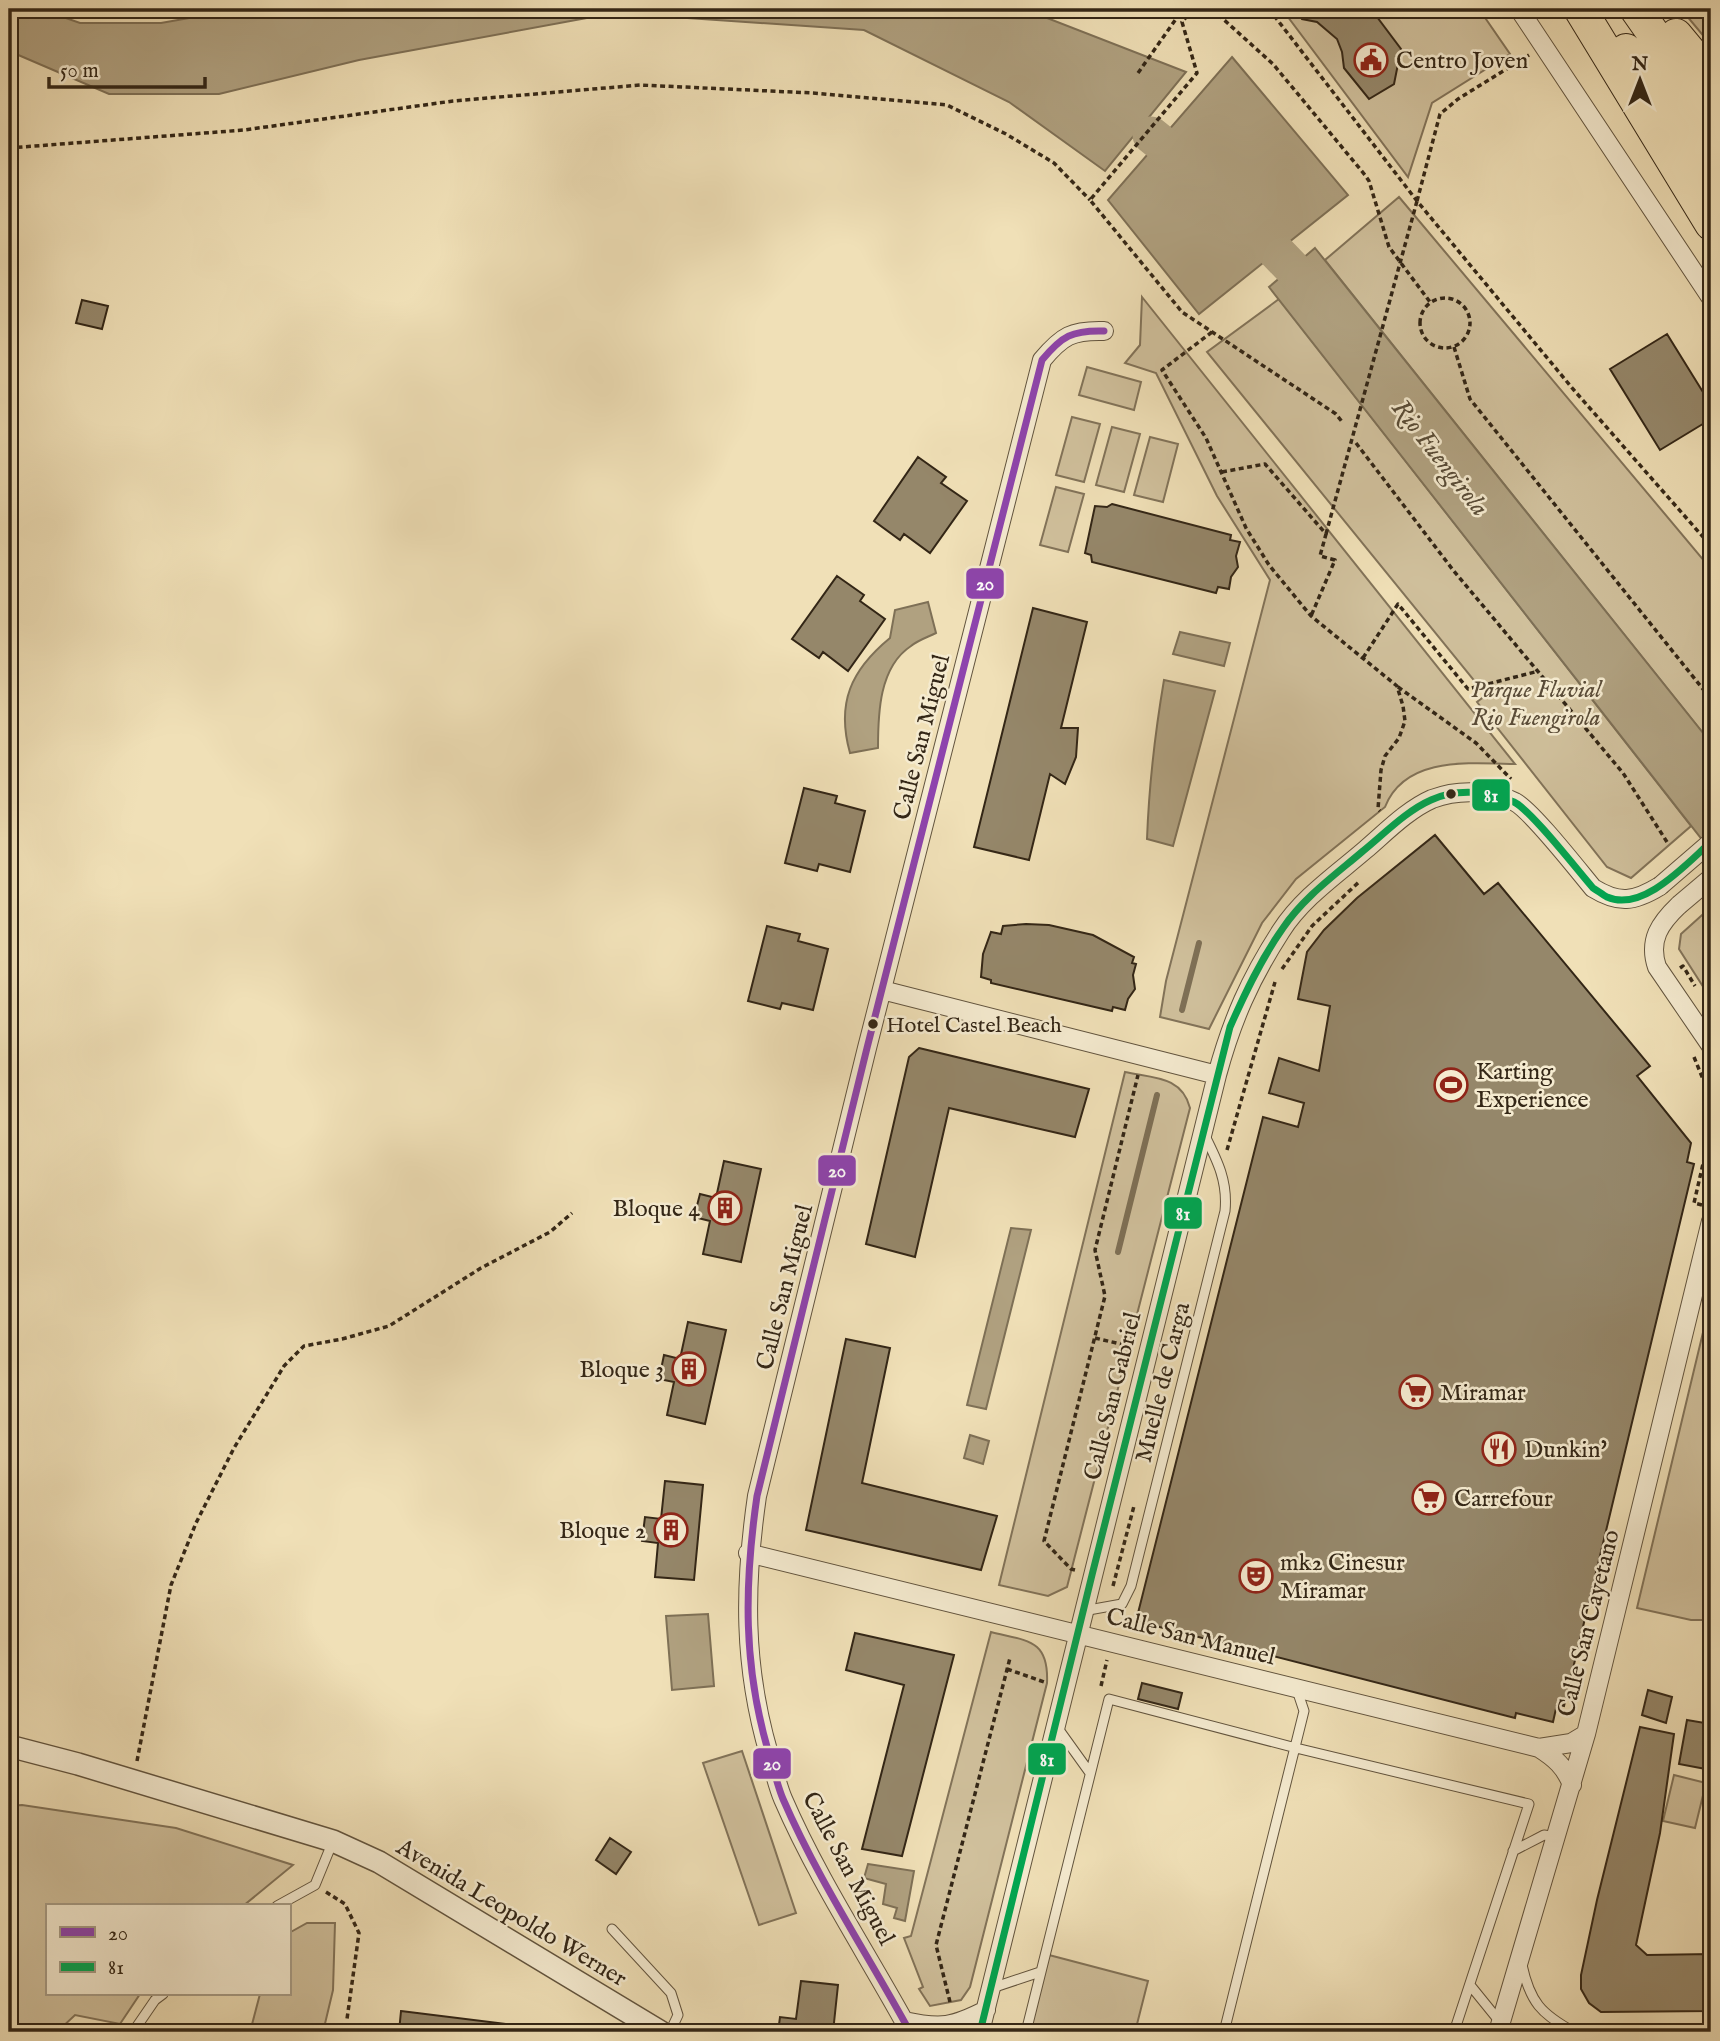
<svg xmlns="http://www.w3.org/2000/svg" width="1720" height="2041" viewBox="0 0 1720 2041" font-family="'IM FELL English',serif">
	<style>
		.green { fill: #d0c09c; stroke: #827359; stroke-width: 2 }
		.water { fill: #b0a180; stroke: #7e7056; stroke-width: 2 }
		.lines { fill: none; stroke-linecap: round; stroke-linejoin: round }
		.stream { stroke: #7e7056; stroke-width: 6 }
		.river { stroke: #b0a180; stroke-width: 37 }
		.building { fill: #95876a; stroke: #332616; stroke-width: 2 }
		.service-casing { stroke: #62543e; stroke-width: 11 }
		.minor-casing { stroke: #62543e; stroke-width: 20 }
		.tertiary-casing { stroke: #62543e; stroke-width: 24 }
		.motorway-casing { stroke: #332616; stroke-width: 34 }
		.path { stroke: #332616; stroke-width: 3.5; stroke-dasharray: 5 3.5; stroke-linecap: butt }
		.service { stroke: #f5ebd0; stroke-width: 9 }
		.minor { stroke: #f5ebd0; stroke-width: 18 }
		.tertiary { stroke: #f5ebd0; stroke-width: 21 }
		.motorway { stroke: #f0e0b7; stroke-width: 32 }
		.minor-bridge-casing { stroke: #62543e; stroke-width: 20; stroke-linecap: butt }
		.path-bridge { stroke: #332616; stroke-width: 3.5; stroke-dasharray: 5 3.5; stroke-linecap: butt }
		.minor-bridge { stroke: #f5ebd0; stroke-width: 18 }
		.bus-1-casing { stroke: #f5ebd0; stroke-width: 12 }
		.bus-2-casing { stroke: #f5ebd0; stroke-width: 12 }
		.bus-1 { stroke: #8e44ad; stroke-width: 7 }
		.bus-2 { stroke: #00a651; stroke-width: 7 }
		.bus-dot { fill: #332616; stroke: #f5ebd0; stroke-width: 2.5 }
		.labels { text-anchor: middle; stroke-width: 5; stroke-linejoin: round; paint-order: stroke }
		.bus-label { font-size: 22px; fill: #332616; stroke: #f5ebd0; text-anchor: start }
		.poi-label { font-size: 24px; fill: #332616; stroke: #f5ebd0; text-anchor: start }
		.park-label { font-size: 24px; font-style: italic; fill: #5a4c38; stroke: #f5ebd0 }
		.street-label { font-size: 24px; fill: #332616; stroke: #f5ebd0 }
		.water-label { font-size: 26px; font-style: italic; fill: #584b36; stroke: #f5ebd0 }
		.line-badge { stroke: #f5ebd0; stroke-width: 2.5 }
		.badge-label { font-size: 19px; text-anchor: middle; font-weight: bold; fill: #fff }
	</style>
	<rect width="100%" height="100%" fill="#f0e0b7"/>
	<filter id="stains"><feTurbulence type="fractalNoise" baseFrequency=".00286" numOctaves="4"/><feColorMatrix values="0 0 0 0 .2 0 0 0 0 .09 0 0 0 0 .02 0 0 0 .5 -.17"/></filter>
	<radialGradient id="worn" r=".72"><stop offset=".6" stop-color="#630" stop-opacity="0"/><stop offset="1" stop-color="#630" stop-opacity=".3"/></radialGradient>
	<path class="green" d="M1282,9H1479L1510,54L1432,103L1408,177Z
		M1681,9H1705L1711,17V45Z
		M1399,197L1711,569V743L1325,260Z
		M1142,297L1515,764C1470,763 1405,756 1385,807L1296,879L1262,923L1209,1029L1160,1017L1166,981L1270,580L1217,496L1156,373L1125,363L1140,345Z
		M1279,299L1691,826L1631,878L1607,867L1477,702L1486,695L1207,352Z
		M1087,367L1141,382L1134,410L1079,395Z
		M1072,417L1100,424L1084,482L1056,475Z
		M1112,427L1140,434L1124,492L1096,485Z
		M1150,437L1178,444L1163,502L1134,495Z
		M1056,487L1084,494L1068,552L1040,545Z
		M1711,907V999L1679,949L1681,934Z
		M1125,1072C1153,1078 1182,1076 1190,1108L1067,1587L1048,1596L999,1585Z
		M1711,1299V1620H1691L1637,1608Z
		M991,1632C1027,1641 1049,1639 1047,1683L970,1987L961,2000L930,2006L919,1989L923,1987L904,1938L911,1936Z
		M742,1751L796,1913L759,1925L703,1763Z
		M1674,1775L1706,1783L1695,1828L1663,1821Z
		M22,1805L176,1828L293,1865L243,1906H47V1994H140L120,2024L75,2015L57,2032H9V1806Z
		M307,1923H335L333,1990L323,2032H250L260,1994H289V1933Z
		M1049,1955L1148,1981L1135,2032H1030Z"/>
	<path class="water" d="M9,9H40L80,23H161L240,9H1024L1186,72L1105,171L1009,102L864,30L614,13L359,60L219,94H109L9,51Z
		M1232,57L1348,195L1199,314L1108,200Z
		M1315,248L1711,743V851L1269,287Z
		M928,602L936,633C928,637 918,640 911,646C879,667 878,714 878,748L850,753C836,703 851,670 890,638L895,610Z
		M1180,632L1230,643L1224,666L1173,654Z
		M1164,680L1215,691L1173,846L1147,839C1149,785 1155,733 1164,680Z
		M1011,1228L1031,1230L986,1409L967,1405Z
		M970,1435L989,1441L983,1464L964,1458Z
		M708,1614L714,1686L672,1690L666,1616Z
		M868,1864L914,1871L905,1921L894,1918L897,1908L883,1904L886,1884L864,1878Z"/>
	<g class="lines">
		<path class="stream" d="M1182,1010L1199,943
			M1118,1252L1157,1095"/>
		<path class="river" d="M1151,135L1198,173
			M1242,216L1292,268L1322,306"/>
	</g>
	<path class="building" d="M1296,9H1371L1401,49L1394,84L1369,99L1344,68L1342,52L1337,39L1317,22L1302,19Z
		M82,300L108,306L102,329L76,323Z
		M1667,334L1711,405V419L1660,450L1610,369Z
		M918,457L946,477L941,483L967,501L930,553L904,534L900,540L874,521Z
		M1112,504L1231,535L1230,540L1240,542L1236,556L1238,567L1231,577L1229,589L1218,587L1216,593L1092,562L1091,555L1085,553L1095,506L1107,507Z
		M837,576L864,595L860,601L885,619L848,671L823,652L819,658L792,639Z
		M1033,608L1087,622L1061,728H1078L1076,757L1065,784L1050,774L1029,860L974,847Z
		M804,788L837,796L835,803L865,811L850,872L819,864L817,871L785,863Z
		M1435,835L1484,894L1498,883L1650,1066L1637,1076L1691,1143L1687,1162L1694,1164L1564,1706L1557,1704L1553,1722L1516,1713L1515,1718L1136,1621L1263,1117L1298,1127L1304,1103L1269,1093L1279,1058L1319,1071L1330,1006L1298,999L1307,952L1324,930L1357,898Z
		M1026,924L1049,925L1093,935L1134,957L1132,963L1136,964L1133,975L1135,989L1128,999L1125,1010L1113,1007L1112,1011L991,983V980L981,977L983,954L991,932L1001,934L1003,926Z
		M767,926L800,934L798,941L828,949L813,1010L782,1003L780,1009L748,1001Z
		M919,1048L1089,1089L1075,1137L949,1108L915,1257L866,1244L909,1057Z
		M724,1161L761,1169L741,1262L703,1254L710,1221L694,1217L700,1194L716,1198Z
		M688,1322L726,1330L705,1424L667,1415L674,1382L659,1379L664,1355L680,1359Z
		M846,1339L890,1348L862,1483L997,1516L981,1570L806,1530Z
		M665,1481L703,1485L694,1580L655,1577L658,1543L642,1541L645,1517L661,1519Z
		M855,1633L954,1655L902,1856L862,1849L904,1685L846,1670Z
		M1142,1683L1182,1693L1178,1709L1138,1699Z
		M1648,1690L1672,1697L1666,1723L1642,1715Z
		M1687,1720L1711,1724V1770L1679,1764Z
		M1640,1727L1674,1734L1660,1833L1636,1945L1647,1955L1711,1954V2011L1601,2012L1589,2003L1581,1989V1975L1597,1900Z
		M610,1838L631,1852L616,1874L596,1860Z
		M801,1981L838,1985L833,2032H778L780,2017L796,2019Z
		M401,2011L570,2032H399Z"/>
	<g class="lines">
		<defs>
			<path id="service" d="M1083,1611L1122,1604L1131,1586L1225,1211C1228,1181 1217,1160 1204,1134
				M1057,1727L1090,1773
				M1513,1851L1544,1835L1557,1837
				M277,1906L315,1885L333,1841
				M612,1929L671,1993L678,2015L670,2032
				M1522,1965C1530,2002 1541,2014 1574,2032
				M1470,1985L1500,2022
				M992,1988L1040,1972
				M133,2032L155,2000L163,1994
				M1026,2032L1109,1699L1296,1748L1529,1804L1454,2032
				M1224,2032L1304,1711L1297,1690"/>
			<path id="minor" d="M1519,9L1711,298
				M1679,905C1660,923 1648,940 1657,967L1711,1046
				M882,990L1217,1075
				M748,1553L1539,1748L1571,1743L1586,1734
				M1539,1748C1555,1758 1565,1767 1572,1785
				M904,2021C941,2029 953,2027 986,2010
				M910,2032C868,1955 818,1880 783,1799C777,1785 774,1769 769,1754C743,1666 744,1586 757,1496L867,1048L1042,360C1062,336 1072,330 1104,331
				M980,2032L1217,1075C1232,1020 1250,979 1281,931C1302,898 1336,875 1365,850C1385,833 1407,810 1432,799C1458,789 1490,790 1515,802C1532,811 1578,870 1593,888C1619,904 1634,902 1660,886
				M1498,2032L1586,1734L1711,1221"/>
			<path id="tertiary" d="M9,1746L78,1764L333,1841L379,1862L661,2032"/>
			<path id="motorway" d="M1580,9L1711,224
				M1636,9L1711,116
				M1676,35L1711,77
				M1626,50L1711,167"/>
		</defs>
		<use href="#service" class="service-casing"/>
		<use href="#minor" class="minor-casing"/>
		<use href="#tertiary" class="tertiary-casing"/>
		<use href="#motorway" class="motorway-casing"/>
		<path class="path" d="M1193,9L1182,22L1197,73L1090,200L1182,312L1336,414L1343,423
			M1212,9L1273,64L1365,175L1369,181L1389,247L1430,302
			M1269,9L1417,201L1573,389L1711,546
			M1138,73L1183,9
			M9,148L244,130L453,101L640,85L813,93L947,105L1006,134L1054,163L1090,200
			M1417,201L1440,114L1458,99L1529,55
			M1420 323a25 25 0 1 1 50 0a25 25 0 1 1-50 0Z
			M1212,332L1162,370L1206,438L1246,528L1269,565L1311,616L1397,686L1403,706L1405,721L1399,738L1385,756L1381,770L1378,809L1380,811
			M1454,347L1470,399L1711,699
			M1356,443L1453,570L1623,773L1667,842
			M1222,472L1265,464L1326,534L1320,556L1335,560L1311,616
			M1363,658L1398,604L1468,689L1539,671
			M1398,687L1476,743L1511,779
			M1680,968L1683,966L1695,986
			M1282,969L1312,926L1360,881
			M1694,1057L1707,1089L1711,1125
			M1227,1150L1275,982
			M1702,1205L1694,1203L1711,1129
			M1095,1338L1129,1346
			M1075,1570L1071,1569L1044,1541L1105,1296L1095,1250L1138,1075
			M1113,1586L1134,1506
			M1007,1669L1047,1683
			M1101,1686L1107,1660
			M137,1761L171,1585L196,1523L234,1448L284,1366L304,1346L342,1339L389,1326L481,1268L550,1232L572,1213
			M326,1892L345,1904L359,1933L347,2019
			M950,2002L936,1945L1010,1658"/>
		<use href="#service" class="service"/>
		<use href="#minor" class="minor"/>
		<use href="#tertiary" class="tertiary"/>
		<use href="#motorway" class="motorway"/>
		<defs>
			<path id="minor-bridge" d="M1660,886L1711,842
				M1679,905L1711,878"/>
		</defs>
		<use href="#minor-bridge" class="minor-bridge-casing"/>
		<path class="path-bridge" d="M1326,534L1417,201"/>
		<use href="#minor-bridge" class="minor-bridge"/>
		<defs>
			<path id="bus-1" d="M910,2032C868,1955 818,1880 783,1799C777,1785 774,1769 769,1754C743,1666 744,1586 757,1496L867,1048L1042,360C1062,336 1072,330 1104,331"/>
			<path id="bus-2" d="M980,2032L1092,1575L1230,1027C1245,993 1261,959 1283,928C1304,897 1335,875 1363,851C1384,834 1406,811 1431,800C1457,788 1489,791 1514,802C1531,810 1578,871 1593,888C1598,891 1603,895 1607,897C1643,913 1687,863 1711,842"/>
		</defs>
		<use href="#bus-1" class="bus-1-casing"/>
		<use href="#bus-2" class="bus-2-casing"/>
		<use href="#bus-1" class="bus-1"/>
		<use href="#bus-2" class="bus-2"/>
	</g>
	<defs>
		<symbol id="civic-ring" viewBox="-11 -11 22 22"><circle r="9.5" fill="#f5ebd0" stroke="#8f2418" stroke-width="1.5"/><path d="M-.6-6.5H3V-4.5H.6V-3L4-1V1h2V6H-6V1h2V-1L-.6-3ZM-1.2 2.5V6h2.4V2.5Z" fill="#8f2418"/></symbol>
		<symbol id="stadium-ring" viewBox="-11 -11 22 22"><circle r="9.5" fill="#f5ebd0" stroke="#8f2418" stroke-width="1.5"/><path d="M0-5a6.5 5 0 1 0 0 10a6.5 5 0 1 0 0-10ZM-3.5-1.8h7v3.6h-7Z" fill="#8f2418"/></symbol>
		<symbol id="building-ring" viewBox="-11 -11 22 22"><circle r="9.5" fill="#f5ebd0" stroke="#8f2418" stroke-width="1.5"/><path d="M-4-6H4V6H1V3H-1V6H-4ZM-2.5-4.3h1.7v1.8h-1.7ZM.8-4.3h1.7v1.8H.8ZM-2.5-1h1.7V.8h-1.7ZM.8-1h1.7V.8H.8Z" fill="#8f2418"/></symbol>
		<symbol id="supermarket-ring" viewBox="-11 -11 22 22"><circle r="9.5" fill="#f5ebd0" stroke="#8f2418" stroke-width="1.5"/><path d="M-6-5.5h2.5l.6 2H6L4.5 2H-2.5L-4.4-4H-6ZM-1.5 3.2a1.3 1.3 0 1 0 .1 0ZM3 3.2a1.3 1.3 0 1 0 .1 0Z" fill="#8f2418"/></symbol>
		<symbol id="restaurant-ring" viewBox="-11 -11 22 22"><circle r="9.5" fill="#f5ebd0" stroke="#8f2418" stroke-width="1.5"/><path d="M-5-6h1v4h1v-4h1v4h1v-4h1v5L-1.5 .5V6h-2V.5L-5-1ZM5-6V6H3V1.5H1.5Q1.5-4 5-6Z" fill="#8f2418"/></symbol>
		<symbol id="theatre-ring" viewBox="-11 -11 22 22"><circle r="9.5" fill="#f5ebd0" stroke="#8f2418" stroke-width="1.5"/><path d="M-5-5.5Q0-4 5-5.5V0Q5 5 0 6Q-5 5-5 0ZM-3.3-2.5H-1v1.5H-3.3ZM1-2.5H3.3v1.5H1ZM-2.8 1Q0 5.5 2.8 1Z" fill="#8f2418"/></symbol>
	</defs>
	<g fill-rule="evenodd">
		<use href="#civic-ring" x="1352" y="41" width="38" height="38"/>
		<use href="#stadium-ring" x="1432" y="1066" width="38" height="38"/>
		<use href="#building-ring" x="706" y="1189" width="38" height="38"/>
		<use href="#building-ring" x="670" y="1350" width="38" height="38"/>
		<use href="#supermarket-ring" x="1397" y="1373" width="38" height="38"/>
		<use href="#restaurant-ring" x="1480" y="1430" width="38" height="38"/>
		<use href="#supermarket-ring" x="1410" y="1479" width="38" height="38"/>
		<use href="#building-ring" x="652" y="1511" width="38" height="38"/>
		<use href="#theatre-ring" x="1237" y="1557" width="38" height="38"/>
	</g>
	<g class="bus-dot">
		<circle cx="1451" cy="794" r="6"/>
		<circle cx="873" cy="1024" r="6"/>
	</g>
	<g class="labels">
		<g class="bus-label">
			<text x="886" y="1032">Hotel Castel Beach</text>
		</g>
		<g class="poi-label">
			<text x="1396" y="68">Centro Joven</text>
			<text x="1476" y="1079">Karting<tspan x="1476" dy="28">Experience</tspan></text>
			<text x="700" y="1216" text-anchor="end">Bloque 4</text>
			<text x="664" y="1377" text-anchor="end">Bloque 3</text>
			<text x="1440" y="1400">Miramar</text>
			<text x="1524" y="1457">Dunkin'</text>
			<text x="1454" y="1506">Carrefour</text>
			<text x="646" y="1538" text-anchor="end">Bloque 2</text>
			<text x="1280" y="1570">mk2 Cinesur<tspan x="1280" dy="28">Miramar</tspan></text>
		</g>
		<g class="park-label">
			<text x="1536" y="697">Parque Fluvial<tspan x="1536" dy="28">Rio Fuengirola</tspan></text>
		</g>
		<g class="street-label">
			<text transform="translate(921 737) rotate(-76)" y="8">Calle San Miguel</text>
			<text transform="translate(784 1287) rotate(-76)" y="8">Calle San Miguel</text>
			<text transform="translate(1162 1382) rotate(-76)" y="8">Muelle de Carga</text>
			<text transform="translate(1112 1396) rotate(-76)" y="8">Calle San Gabriel</text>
			<text transform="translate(1588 1623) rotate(-76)" y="8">Calle San Cayetano</text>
			<text transform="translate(1191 1636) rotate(14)" y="8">Calle San Manuel</text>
			<text transform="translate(849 1868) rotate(62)" y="8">Calle San Miguel</text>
			<text transform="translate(512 1912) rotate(31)" y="8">Avenida Leopoldo Werner</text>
		</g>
		<g class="water-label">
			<text transform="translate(1441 457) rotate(52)" y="9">Rio Fuengirola</text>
		</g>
	</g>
	<g class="line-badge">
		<rect x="965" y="567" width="40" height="33" rx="7" fill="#8e44ad"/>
		<rect x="1471" y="778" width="40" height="34" rx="7" fill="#00a651"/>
		<rect x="817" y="1154" width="40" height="33" rx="7" fill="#8e44ad"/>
		<rect x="1163" y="1196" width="40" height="34" rx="7" fill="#00a651"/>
		<rect x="1027" y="1742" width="40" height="34" rx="7" fill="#00a651"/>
		<rect x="752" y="1747" width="40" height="33" rx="7" fill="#8e44ad"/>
	</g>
	<g class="badge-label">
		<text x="985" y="590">20</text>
		<text x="1491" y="802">81</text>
		<text x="837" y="1177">20</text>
		<text x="1183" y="1220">81</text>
		<text x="1047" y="1766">81</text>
		<text x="772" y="1770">20</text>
	</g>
	<rect width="1720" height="2041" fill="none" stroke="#f0e0b7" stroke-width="35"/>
	<rect x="10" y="10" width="1699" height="2020" fill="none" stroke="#332616" stroke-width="3.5"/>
	<rect x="18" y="18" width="1685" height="2006" fill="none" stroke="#332616" stroke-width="2"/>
	<rect x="46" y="1904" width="245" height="91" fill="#f5ebd0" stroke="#a79c86" stroke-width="2"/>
	<rect x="60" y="1927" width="35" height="10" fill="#8e44ad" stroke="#a79c86" stroke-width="2"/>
	<text x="108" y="1940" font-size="21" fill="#332616">20</text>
	<rect x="60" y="1962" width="35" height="10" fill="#00a651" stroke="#a79c86" stroke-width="2"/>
	<text x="108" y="1974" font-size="21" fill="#332616">81</text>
	<g transform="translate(1640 80)" stroke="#f5ebd0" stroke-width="5" paint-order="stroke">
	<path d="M0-5L12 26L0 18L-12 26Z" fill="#332616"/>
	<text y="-10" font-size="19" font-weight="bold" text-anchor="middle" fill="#332616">N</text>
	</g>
	<path d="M49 77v10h156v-10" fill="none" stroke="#332616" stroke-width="3.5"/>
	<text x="60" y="77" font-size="21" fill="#332616" stroke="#f5ebd0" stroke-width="5" paint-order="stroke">50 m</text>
	<rect width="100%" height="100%" filter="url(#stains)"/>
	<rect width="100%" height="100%" fill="url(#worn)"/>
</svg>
